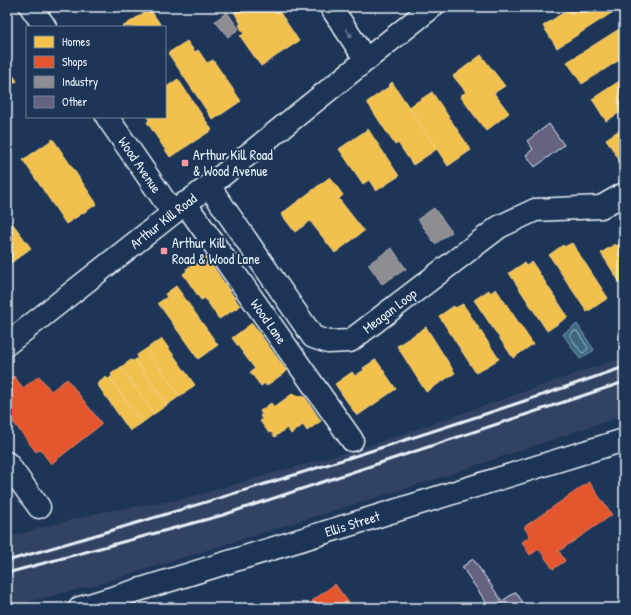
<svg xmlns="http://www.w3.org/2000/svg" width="631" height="615" viewBox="0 0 631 615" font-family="'Patrick Hand',sans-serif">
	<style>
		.built { fill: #334264 }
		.water { fill: #3d6884; stroke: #819fb2 }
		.homes { fill: #f2c14e; stroke: #efcf81 }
		.shops { fill: #e4572e; stroke: #e5856b }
		.industry { fill: #8d8d92; stroke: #a8abb1 }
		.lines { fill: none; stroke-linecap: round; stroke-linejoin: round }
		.shore { stroke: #a4baca; stroke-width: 1 }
		.building { fill: #666281; stroke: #e8f1f8 }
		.minor-casing { stroke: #e8f1f8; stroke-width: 25 }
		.minor { stroke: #1d3557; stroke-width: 22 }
		.rail { stroke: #e8f1f8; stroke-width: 3 }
		.oneway { fill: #64778f }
		.poi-dot { fill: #ff9aa2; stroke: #1d3557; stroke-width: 1.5 }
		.labels { text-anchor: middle; stroke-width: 4; stroke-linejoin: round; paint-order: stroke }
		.poi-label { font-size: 14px; fill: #e8f1f8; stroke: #1d3557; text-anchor: start }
		.street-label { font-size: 14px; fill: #e8f1f8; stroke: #1d3557 }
	</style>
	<rect width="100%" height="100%" fill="#1d3557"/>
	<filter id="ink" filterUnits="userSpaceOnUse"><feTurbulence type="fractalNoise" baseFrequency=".025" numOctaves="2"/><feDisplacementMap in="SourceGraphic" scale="8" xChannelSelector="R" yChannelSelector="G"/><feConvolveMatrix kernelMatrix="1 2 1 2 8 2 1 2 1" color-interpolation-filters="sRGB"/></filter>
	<g filter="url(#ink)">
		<path class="built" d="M624,357V415L439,478L95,585L7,607V538L47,526L102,512L184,499L368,446Z"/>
		<path class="water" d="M577,324L594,350L580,359L563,334Z"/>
		<path class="homes" d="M242,7H263L264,9L267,7L269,10L277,8L299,41L261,66L240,36L244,34L239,25L241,24L234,12Z
			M572,7H610L613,12L557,48L543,26Z
			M150,9L162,27H122Z
			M624,26V57L582,84L567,62Z
			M187,41L195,52L198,50L207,63L213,60L241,101L213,120L168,53Z
			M481,55L505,86L494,93L509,113L486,131L460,96L466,92L453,76Z
			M7,66L17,81L7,88Z
			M624,78V110L606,121L592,99Z
			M178,79L212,130L170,157L147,122L149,120L147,117H165V88Z
			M392,82L437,149L413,165L398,143L395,145L367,102L390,86L389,85Z
			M432,92L471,150L448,166L409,107Z
			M624,127V158L620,161L606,139Z
			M368,129L399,176L376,191L369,180L363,184L339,149Z
			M53,139L97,204L66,224L23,160Z
			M330,177L343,195L339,199L364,231L335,253L310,221L295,232L281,214Z
			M7,216L31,248L7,266Z
			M623,241L624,242V289L601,253L615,244L616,246Z
			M572,243L608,298L587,312L549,255L563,245L564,247Z
			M206,256L240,306L219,319L205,298L201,300L183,274L187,271L186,269Z
			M532,262L568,317L547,331L509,273L524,263L526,266Z
			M176,286L218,345L198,359L158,303L167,297L165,294Z
			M496,289L533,344L513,358L474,300L489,290L490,293Z
			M463,304L499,359L476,373L439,316L454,306L455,308Z
			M252,323L287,371L266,386L265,383L261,386L250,372L255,369L232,338Z
			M426,327L455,373L426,392L397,346Z
			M162,339L195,385L180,396L146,349L156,342L157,343Z
			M146,349L180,396L167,405L135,360L138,358L137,355Z
			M131,360L133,361L135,360L167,405L154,414L121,367Z
			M375,360L377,361L396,389L357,416L335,384L352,372L355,376L364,370L363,368Z
			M121,367L154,414L142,423L110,378L112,376L111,374Z
			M106,377L108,379L110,378L142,423L130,431L97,384Z
			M292,394L305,397L321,421L307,431L303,425L291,434L287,428L275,437L271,432L269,433L260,421L262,419L260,416L262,415L260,411L271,403L274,407Z"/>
		<path class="shops" d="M14,376L23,388L39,376L51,391L67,379L102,424L51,464L40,449L36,452L11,419L8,421L7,420V382Z
			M589,482L612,515L559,551L565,561L553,569L539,549L530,555L522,542L530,536L524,527Z
			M335,584L340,591L353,608H317L312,601Z"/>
		<path class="industry" d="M227,12L239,29L228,37L215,21Z
			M434,208L452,232L435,244L418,219Z
			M392,248L406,269L382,284L368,264Z"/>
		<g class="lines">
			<path class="shore" d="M575,331H577L588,348L587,350L583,353L581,352L570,336V334Z"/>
		</g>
		<path class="building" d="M549,124L564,145L535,167L526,155L533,149L527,141Z
			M473,559L502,601L516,592L523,603L517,608H490L462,567Z"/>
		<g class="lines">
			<defs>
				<g id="minor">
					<path d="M31,7L45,27"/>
					<path d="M331,7L366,60"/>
					<path id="s1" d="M107,117L173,213"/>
					<path id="s2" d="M209,186L313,337L328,342L350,341L499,227L535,210L601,207L624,194"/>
					<path id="s3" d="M185,203L352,440"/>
					<path id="s4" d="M7,344L173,213L209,186L432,7"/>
					<path d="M7,463L39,507"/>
					<path id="s5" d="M80,608L624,440"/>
				</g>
			</defs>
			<use href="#minor" class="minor-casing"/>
			<use href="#minor" class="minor"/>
			<path class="rail" d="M7,561C214,501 420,438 624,367
				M7,573L223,515L624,382"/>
		</g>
		<defs><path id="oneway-solid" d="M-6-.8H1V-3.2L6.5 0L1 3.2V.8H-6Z"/></defs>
		<use class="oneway" href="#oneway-solid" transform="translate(349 33) rotate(56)"/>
	</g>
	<g class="poi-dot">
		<rect x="181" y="159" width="8" height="8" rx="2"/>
		<rect x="160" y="247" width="8" height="8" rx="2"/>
	</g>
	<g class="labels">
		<g class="poi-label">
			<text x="193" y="160">Arthur Kill Road<tspan x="193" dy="16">&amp; Wood Avenue</tspan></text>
			<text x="172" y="248">Arthur Kill<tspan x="172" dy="16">Road &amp; Wood Lane</tspan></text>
		</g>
		<g class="street-label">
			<text dy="5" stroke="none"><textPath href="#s1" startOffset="58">Wood Avenue</textPath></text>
			<text dy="5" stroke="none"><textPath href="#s4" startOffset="199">Arthur Kill Road</textPath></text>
			<text dy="5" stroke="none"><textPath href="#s2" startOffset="271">Meagan Loop</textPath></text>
			<text dy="5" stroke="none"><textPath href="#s3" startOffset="145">Wood Lane</textPath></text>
			<text dy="5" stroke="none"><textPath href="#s5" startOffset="285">Ellis Street</textPath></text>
		</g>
	</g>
	<rect width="631" height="615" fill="none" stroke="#1d3557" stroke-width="24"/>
	<rect x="12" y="12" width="607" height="591" fill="none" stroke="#e8f1f8" stroke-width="1.5" filter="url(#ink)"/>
	<rect x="26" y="26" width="140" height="92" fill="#1d3557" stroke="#6e8097"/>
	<rect x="34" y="36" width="20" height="12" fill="#f2c14e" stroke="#6e8097"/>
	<text x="62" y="46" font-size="12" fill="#e8f1f8">Homes</text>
	<rect x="34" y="56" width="20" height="12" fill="#e4572e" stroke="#6e8097"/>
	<text x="62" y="66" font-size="12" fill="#e8f1f8">Shops</text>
	<rect x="34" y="76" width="20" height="12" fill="#8d8d92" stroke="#6e8097"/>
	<text x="62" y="86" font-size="12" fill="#e8f1f8">Industry</text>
	<rect x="34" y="96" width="20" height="12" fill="#666281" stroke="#6e8097"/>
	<text x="62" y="106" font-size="12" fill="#e8f1f8">Other</text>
</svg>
